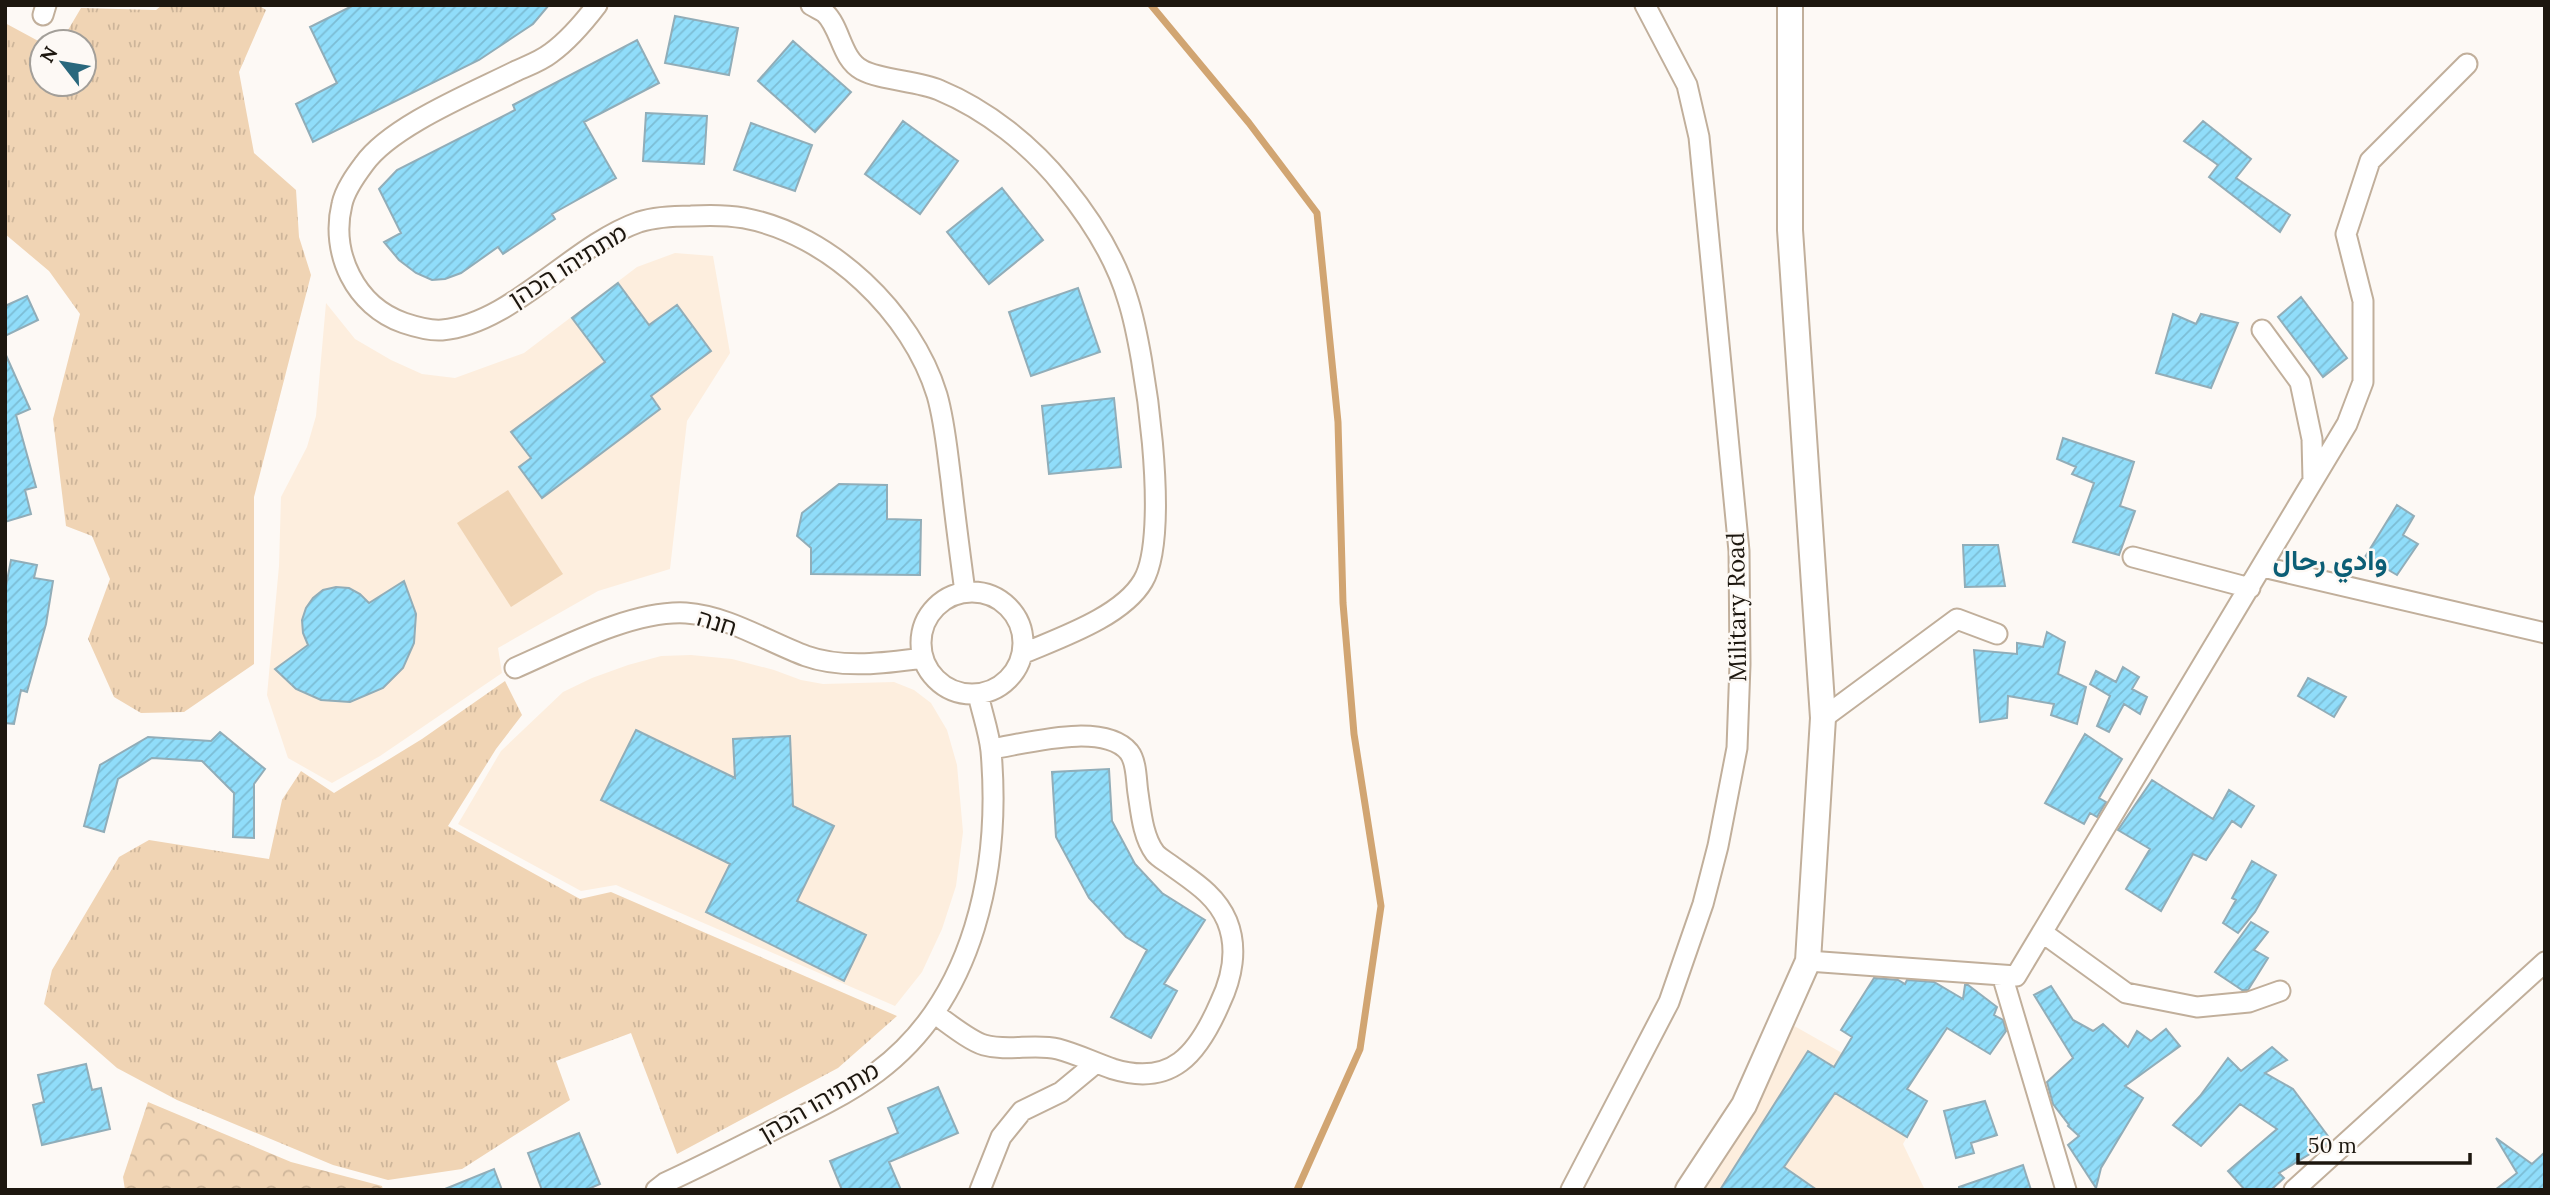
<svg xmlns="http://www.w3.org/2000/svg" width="2550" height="1195" viewBox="0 0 2550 1195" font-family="Lora,Vazirmatn,'Noto Sans Hebrew',serif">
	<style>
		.built { fill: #fdeede }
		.grass { fill: url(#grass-tufts) }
		.park { fill: url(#park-crowns) }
		.pitch { fill: #f0d4b4 }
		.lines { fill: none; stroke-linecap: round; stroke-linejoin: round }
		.stream { stroke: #d1a572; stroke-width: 7 }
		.building { fill: url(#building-hatch); stroke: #91adb8; stroke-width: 2 }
		.minor-casing { stroke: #c1af9b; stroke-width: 23 }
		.tertiary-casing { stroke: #c1af9b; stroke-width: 28 }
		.minor { stroke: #fff; stroke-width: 19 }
		.tertiary { stroke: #fff; stroke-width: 24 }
		.labels { text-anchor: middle; stroke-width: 5; stroke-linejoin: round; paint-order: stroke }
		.street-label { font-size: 24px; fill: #1d170f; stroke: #fdf9f5 }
		.quarter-label { font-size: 28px; font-weight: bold; fill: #0c5e75; stroke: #fdf9f5 }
	</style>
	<defs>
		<pattern id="grass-tufts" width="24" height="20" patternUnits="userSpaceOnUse" patternTransform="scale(1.75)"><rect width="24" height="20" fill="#f0d4b4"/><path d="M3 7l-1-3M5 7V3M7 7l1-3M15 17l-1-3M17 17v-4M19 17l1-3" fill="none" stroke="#cdb59a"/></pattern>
		<pattern id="park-crowns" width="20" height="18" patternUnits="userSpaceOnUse" patternTransform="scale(1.75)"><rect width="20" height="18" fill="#f0d4b4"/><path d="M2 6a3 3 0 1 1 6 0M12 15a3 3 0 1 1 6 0" fill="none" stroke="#cdb59a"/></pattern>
		<pattern id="building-hatch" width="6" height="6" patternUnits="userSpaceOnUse" patternTransform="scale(1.75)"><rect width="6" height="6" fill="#90ddfa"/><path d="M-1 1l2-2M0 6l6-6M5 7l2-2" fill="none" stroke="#7cbdd5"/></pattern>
	</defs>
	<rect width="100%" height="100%" fill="#fdf9f5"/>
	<path class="built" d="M675,253L713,256L730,353L687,421L670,569L598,591L498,648L502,673L380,756L332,783L288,758L267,695L279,566L281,497L307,447L316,416L326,303L355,339L391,360L422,374L455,378L524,353L637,267Z
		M691,655L732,659L774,670L801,680L823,684L894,682L914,690L931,703L947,730L957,765L963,832L956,886L942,929L922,972L895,1006L616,885L581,891L458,824L501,751L563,692L592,678L628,665L661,656Z
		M1789,1023L1927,1101L1903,1144L1925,1190H1685Z"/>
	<path class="grass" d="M162,5H258L266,10L239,72L254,153L296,190L299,237L311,275L254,497V664L184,712L141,713L114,697L88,639L110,579L92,536L66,526L53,419L80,314L49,271L5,234V23L42,43V84H84V42H61L81,8L156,10Z
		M505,681L522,715L496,749L448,826L580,899L611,892L897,1016L838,1068L677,1154L631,1033L556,1061L570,1100L462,1169L388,1180L333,1165L177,1100L117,1068L44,1004L52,970L119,857L149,840L269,859L282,800L301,771L334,793L422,739Z"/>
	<path class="park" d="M148,1102L291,1162L382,1186L383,1190H125L123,1177Z"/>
	<path class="pitch" d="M508,490L563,574L511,607L457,523Z"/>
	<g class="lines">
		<path class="stream" d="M1151,5L1249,123L1317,213L1338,422L1343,603L1354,734L1381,906L1360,1049L1297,1190"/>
	</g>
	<path class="building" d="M354,5H549L533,24L479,60L313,142L296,104L337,83L310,27Z
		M675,16L738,28L729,75L665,63Z
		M637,40L659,83L584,122L616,178L552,214L555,219L503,254L498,247L461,273L445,279L432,280L416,273L399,260L384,242L401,233L379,189L397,170L515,110L513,105Z
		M793,41L851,92L815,132L758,81Z
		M646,113L707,116L704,164L643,161Z
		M903,121L958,161L920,214L865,174Z
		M2203,121L2251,159L2236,178L2290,215L2280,232L2209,177L2218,165L2184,141Z
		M751,123L812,145L795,191L734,170Z
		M1002,188L1043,240L989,284L947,232Z
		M618,283L649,325L677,305L711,351L651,396L660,409L542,498L519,467L531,458L511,432L605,362L572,318Z
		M1078,288L1100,352L1031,376L1009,312Z
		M27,296L38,320L5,336V306Z
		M2301,297L2347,358L2323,377L2278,317Z
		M2173,314L2196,324L2201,314L2238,323L2211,388L2156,373Z
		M5,353L30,409L16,415L36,487L25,490L31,514L5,522Z
		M1114,398L1121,467L1049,474L1042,406Z
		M2063,438L2134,462L2120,506L2135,511L2119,555L2073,542L2094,483L2072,474L2076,467L2057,459Z
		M839,484L887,485V519L921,520L920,575L811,574V548L797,536L802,513Z
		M2397,505L2414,516L2403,535L2418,544L2397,575L2385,568L2383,571L2365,557Z
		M1963,545H1998L2005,586L1965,587Z
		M11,560L37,565L34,578L53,581L46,624L27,692L21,690L14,724L5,723V591Z
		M404,581L416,614L414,643L403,668L383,688L350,702L321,700L296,689L275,669L308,645L303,633L302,620L306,608L313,598L323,590L336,587L349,588L360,594L369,603Z
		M2047,632L2065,642L2058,674L2086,687L2077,724L2051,715L2054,704L2008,696L2007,718L1980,722L1974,650L2017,654V643L2043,647Z
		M2123,667L2139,677L2132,689L2147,697L2140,714L2124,704L2109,732L2097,726L2110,696L2090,684L2096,671L2116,682Z
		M2308,678L2346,697L2334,717L2298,696Z
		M636,730L735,778L733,739L790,736L793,806L834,826L797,901L866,935L844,981L706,912L730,864L601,800Z
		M220,732L265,769L254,784V838L233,837L234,793L202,761L152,758L118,779L104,832L84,826L100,765L148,737L211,741Z
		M2085,734L2122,759L2099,798L2106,802L2097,817L2090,813L2084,824L2045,803Z
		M1109,769L1112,821L1135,864L1162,893L1205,920L1164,984L1177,991L1151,1038L1111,1017L1147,950L1126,937L1089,898L1056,837L1052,772Z
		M2152,780L2213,819L2229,790L2254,806L2241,827L2232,821L2206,860L2193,854L2161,911L2126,889L2150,849L2118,830Z
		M2252,861L2276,875L2255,912L2238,933L2223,923L2236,900L2232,898Z
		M2251,922L2268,932L2254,950L2268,958L2248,990H2242L2215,972Z
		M1874,978L1898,980L1905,984L1907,980L1934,982L1963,999L1965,985H1968L1997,1007L1994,1015L2003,1020L2006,1031L1990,1054L1947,1028L1907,1089L1927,1101L1907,1137L1835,1093L1784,1167L1817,1190H1720L1808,1051L1834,1067L1852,1037L1841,1030Z
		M2051,986L2073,1020L2093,1031L2103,1024L2128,1047L2137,1031L2151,1041L2166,1029L2180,1046L2125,1086L2143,1098L2101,1168L2096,1188L2068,1145L2079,1136L2068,1126L2069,1125L2053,1104L2047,1082L2073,1058L2034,995Z
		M2272,1047L2287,1060L2265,1073L2293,1089L2331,1140L2320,1150L2318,1149L2279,1173L2284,1178L2271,1190H2245L2228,1171L2277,1129L2240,1104L2201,1146L2173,1125L2200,1096L2228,1058L2241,1071Z
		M86,1064L92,1090L101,1088L110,1129L42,1145L33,1105L44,1102L38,1075Z
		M938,1087L958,1133L889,1162L901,1190H842L830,1161L898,1133L888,1108Z
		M1985,1101L1997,1135L1971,1143L1974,1153L1956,1158L1944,1111Z
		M579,1133L600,1184L586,1190H542L528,1153Z
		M2496,1138L2532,1164L2545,1152V1190H2495L2517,1173Z
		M2023,1165L2031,1190H1959V1187Z
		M494,1169L502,1190H445V1189Z"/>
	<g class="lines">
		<defs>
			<path id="minor" d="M597,5C584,22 569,40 551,53C541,61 527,66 516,71C472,93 391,126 364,164C355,176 345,190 342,204C330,253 355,306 404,323C416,327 429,331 442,330C512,324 571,246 639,222C655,217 674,216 691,216C708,215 727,215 744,218C830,234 912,313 937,395C945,423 947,451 951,480C955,517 960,554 965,592
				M811,5C816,8 821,10 825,13C841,28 841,59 862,70C880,80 918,81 939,90C987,110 1031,145 1063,185C1090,218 1116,259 1128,300C1145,353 1171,534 1143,581C1122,617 1059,638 1022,654
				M43,15L46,5
				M2262,330L2300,382L2312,439L2313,480
				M2133,557L2250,588
				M2263,567L2545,633
				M921 643a51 51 0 1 1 102 0a51 51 0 1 1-102 0Z
				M515,668C563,647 633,610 686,613C728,616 768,642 806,656C842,669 887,663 923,658
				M1823,718L1957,619L1997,634
				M2043,933L2126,993L2197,1007L2249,1002L2280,991
				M1808,961L2016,976L2347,424L2363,382V301L2346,234L2370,161L2467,64
				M2002,975L2066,1190
				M935,1014C948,1023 970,1041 984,1045C1008,1052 1034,1043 1058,1049C1077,1054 1095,1063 1113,1069C1172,1087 1198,1054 1220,1003C1232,978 1238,948 1227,921C1216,895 1194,882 1172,866C1167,862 1159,858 1155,853C1143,837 1141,813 1138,793C1136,781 1137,762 1129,752C1103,721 1025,744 991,749
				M656,1190L665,1183C702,1166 739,1147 775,1129C810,1112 846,1095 877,1072C975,999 1001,867 991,751C989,732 982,713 978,694
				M980,1190L1001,1137L1022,1111L1061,1092L1096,1063
				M1571,1190L1669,1002L1703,904L1718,846L1737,748L1740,664L1739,551L1699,137L1687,85L1645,5
				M2294,1190L2545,962"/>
			<path id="tertiary" d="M1688,1190L1744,1105L1808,961L1823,718L1790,230V5"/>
		</defs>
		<use href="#minor" class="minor-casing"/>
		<use href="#tertiary" class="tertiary-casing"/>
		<use href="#minor" class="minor"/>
		<use href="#tertiary" class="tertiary"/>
	</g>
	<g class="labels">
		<g class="street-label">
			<text transform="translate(568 266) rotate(-32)" y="8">מתתיהו הכהן</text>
			<text transform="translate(1737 607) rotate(-91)" y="8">Military Road</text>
			<text transform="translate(717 623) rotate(17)" y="8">חנה</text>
			<text transform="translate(819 1102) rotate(-30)" y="8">מתתיהו הכהן</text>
		</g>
		<g class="quarter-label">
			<text x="2330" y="570">وادي رحال</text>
		</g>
	</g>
	<rect width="2550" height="1195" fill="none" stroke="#1d170f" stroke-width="14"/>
	<g transform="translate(63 63) rotate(301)"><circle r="33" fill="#fdf9f5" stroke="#a39f99" stroke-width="2"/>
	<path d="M0-5L12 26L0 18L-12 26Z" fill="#29687d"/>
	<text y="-10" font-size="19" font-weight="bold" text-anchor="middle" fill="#1d170f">N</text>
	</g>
	<path d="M2298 1153v10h172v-10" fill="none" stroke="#1d170f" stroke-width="3.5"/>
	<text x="2308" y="1153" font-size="21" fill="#1d170f" stroke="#fdf9f5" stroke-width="5" paint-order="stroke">50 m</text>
</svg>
